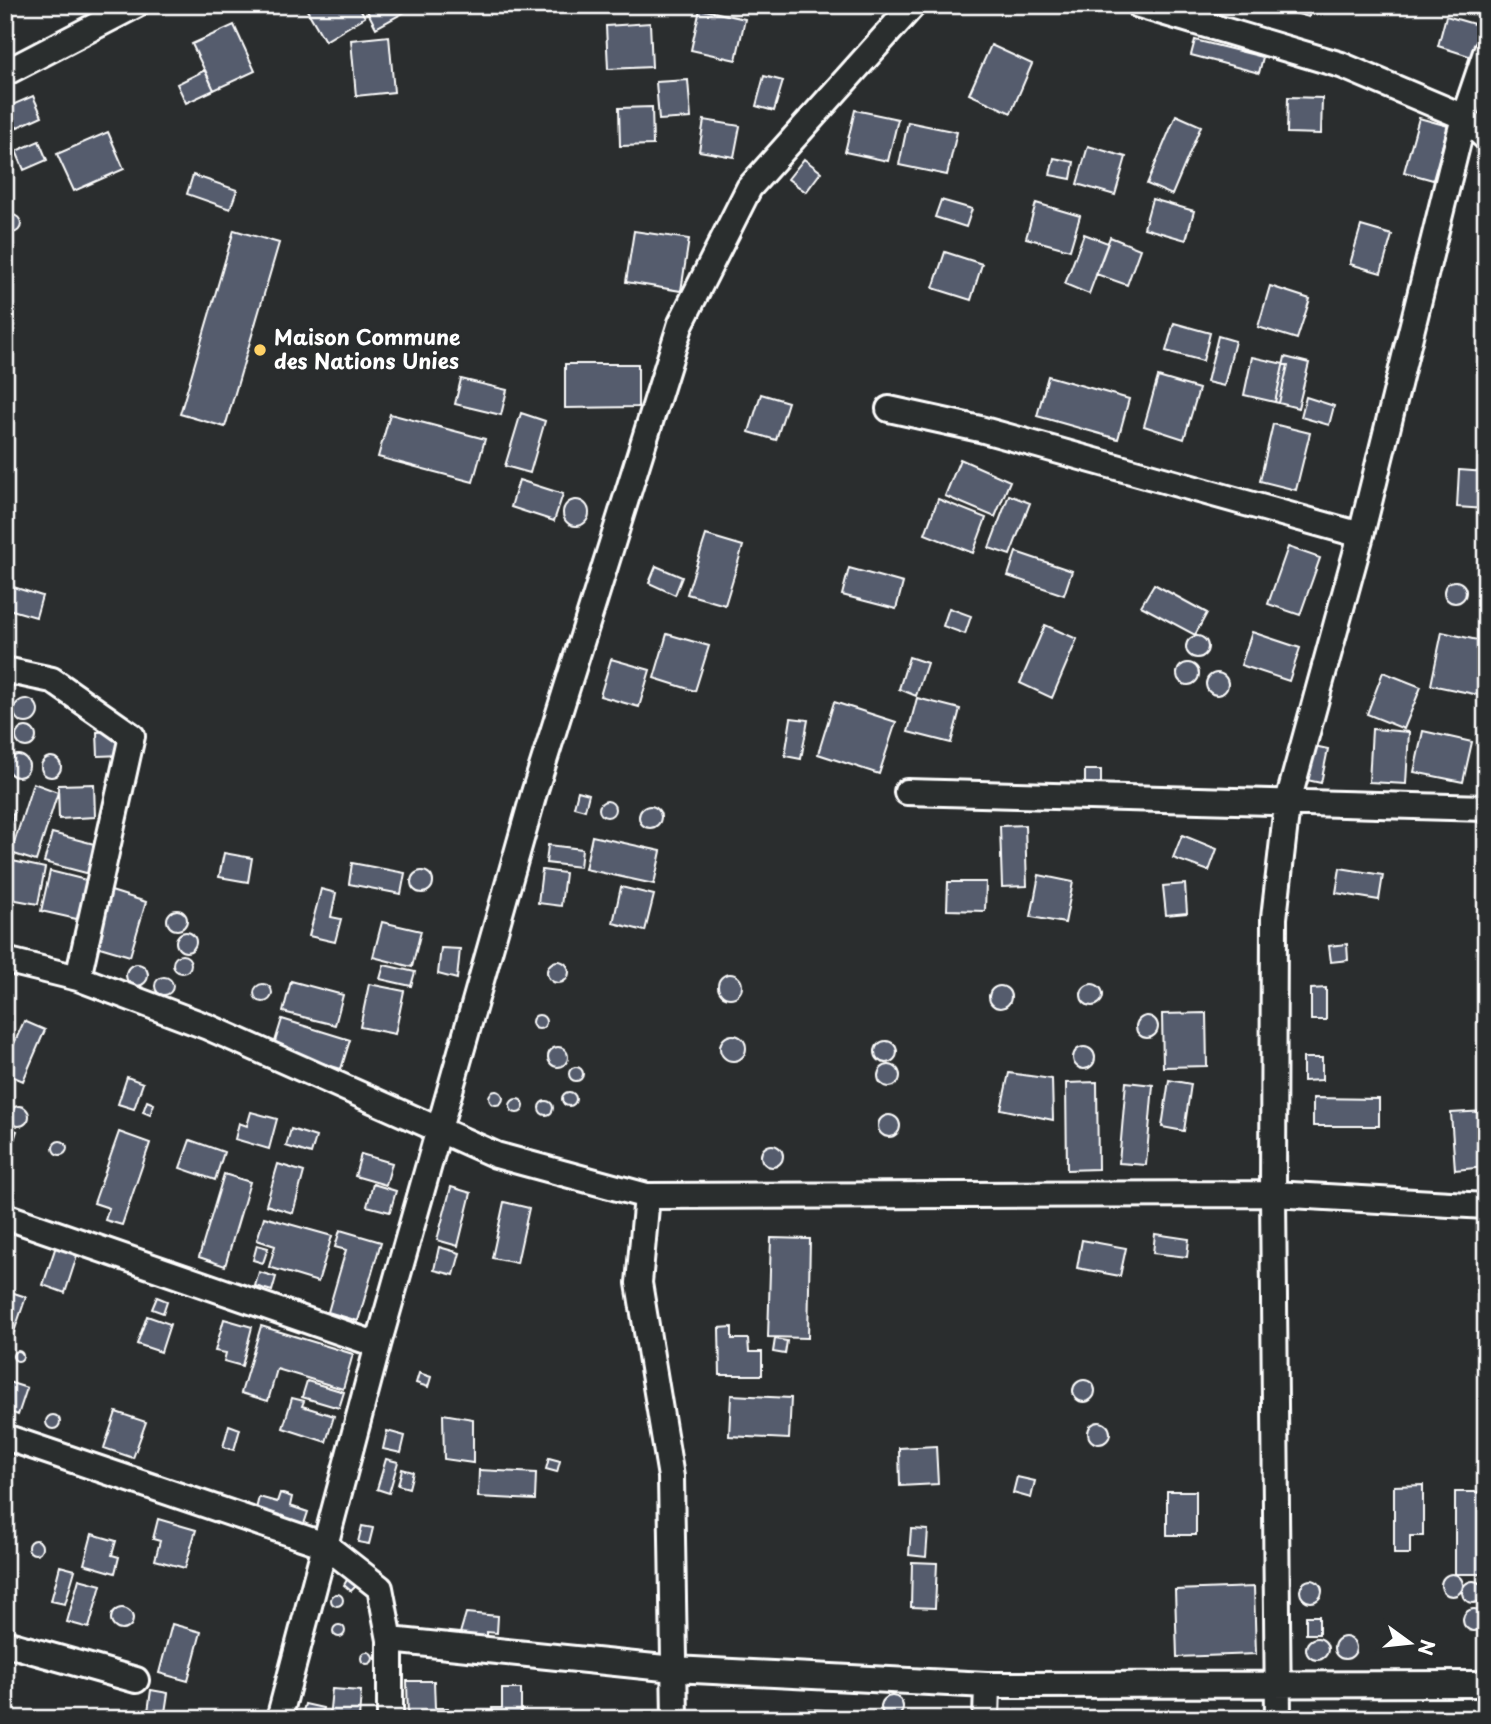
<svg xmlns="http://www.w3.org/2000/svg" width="1491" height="1724" viewBox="0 0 1491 1724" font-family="'Playpen Sans',sans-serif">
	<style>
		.building { fill: #545c6d; stroke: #fff; stroke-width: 2 }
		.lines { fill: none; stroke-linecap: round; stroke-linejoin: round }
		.street-casing { stroke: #fff; stroke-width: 30 }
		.street { stroke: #2a2d2e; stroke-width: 24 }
		.poi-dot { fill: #ffd166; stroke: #2a2d2e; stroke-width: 2.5 }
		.labels { text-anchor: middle; stroke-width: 5; stroke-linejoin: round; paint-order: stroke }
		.poi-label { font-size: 21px; font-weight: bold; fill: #fff; stroke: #2a2d2e; text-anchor: start }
	</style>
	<rect width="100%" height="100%" fill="#2a2d2e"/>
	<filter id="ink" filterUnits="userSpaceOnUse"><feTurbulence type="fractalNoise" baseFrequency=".0143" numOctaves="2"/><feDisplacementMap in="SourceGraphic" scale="14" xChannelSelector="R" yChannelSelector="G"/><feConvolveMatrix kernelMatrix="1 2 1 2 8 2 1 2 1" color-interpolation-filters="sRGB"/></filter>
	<g filter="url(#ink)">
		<path class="building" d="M304,5H358L365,17L325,41Z
			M364,5H416V6L376,28Z
			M1282,5H1312L1309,17L1280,9Z
			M700,9L745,19L736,60L691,50Z
			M1446,16L1481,26L1472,57L1438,46Z
			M650,23L652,67L608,69L606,26Z
			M234,25L255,71L214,90L192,44Z
			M389,36L394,92L356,96L351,40Z
			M1195,40L1263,57L1259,73L1191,55Z
			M991,45L1032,64L1011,113L969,94Z
			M205,70L214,90L186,103L177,84Z
			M764,76L783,81L774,111L756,106Z
			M688,80L691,118L659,120L656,82Z
			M33,96L42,116L11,130L5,108Z
			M1288,97L1322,98L1321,134L1287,133Z
			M652,107L653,145L620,146L619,108Z
			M855,110L898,119L888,161L845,152Z
			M1176,115L1201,126L1172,195L1147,184Z
			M1419,118L1448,126L1433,180L1404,172Z
			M704,120L740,126L734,157L699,151Z
			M908,122L957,132L947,175L899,165Z
			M108,132L124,169L74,191L57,154Z
			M39,141L47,160L24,170L16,151Z
			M1088,146L1126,157L1115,195L1077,184Z
			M1054,158L1074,162L1071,179L1050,175Z
			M804,159L821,172L806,192L788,179Z
			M193,175L237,190L230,209L187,194Z
			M1152,199L1194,211L1186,240L1144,228Z
			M941,200L972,209L966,227L935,217Z
			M1036,203L1080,216L1070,250L1026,238Z
			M3 224a9 9 0 1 1 18 0a9 9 0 1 1-18 0Z
			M1361,226L1392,235L1381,273L1350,264Z
			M234,230L279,243L225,427L180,414Z
			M634,231L689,239L681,291L626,282Z
			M1084,234L1108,243L1089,294L1065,284Z
			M1110,237L1140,249L1127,285L1096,274Z
			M945,252L982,264L971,300L933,288Z
			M1270,286L1310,299L1297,339L1258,327Z
			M1174,323L1210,333L1203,361L1166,351Z
			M1218,336L1235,341L1224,386L1207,382Z
			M1252,357L1288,365L1279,403L1244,395Z
			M1285,357L1309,363L1298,408L1275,402Z
			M565,364H638V407L565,408Z
			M1048,376L1129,399L1118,439L1037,416Z
			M1158,377L1199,389L1184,439L1144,426Z
			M461,379L507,390L501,415L455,404Z
			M761,394L788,402L776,440L749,432Z
			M1306,397L1334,406L1329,425L1301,417Z
			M521,413L545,421L530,473L505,466Z
			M390,414L485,439L473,482L378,457Z
			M1273,424L1310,433L1296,490L1260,481Z
			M960,459L1010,481L995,517L945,496Z
			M1459,470L1486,472V509L1457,507Z
			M519,480L563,494L554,521L511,507Z
			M1009,495L1030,503L1010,555L989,548Z
			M938,499L986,518L973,553L925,534Z
			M563 513a13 13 0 1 1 26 0a13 13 0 1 1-26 0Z
			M706,535L743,546L725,605L687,594Z
			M1288,547L1320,558L1300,615L1268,604Z
			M1016,552L1072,571L1064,595L1008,576Z
			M656,566L682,577L675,595L649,583Z
			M849,568L903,583L896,609L842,595Z
			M1444 592a11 11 0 1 1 22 0a11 11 0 1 1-22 0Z
			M1154,584L1207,613L1195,635L1141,606Z
			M10,586L42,596L36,617L5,608Z
			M949,608L971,616L965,634L943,626Z
			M1045,625L1077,639L1052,698L1020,683Z
			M1252,632L1300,648L1289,681L1241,665Z
			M1442,632L1486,642V662L1479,695L1431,685Z
			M667,634L709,646L695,691L654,678Z
			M1186 647a11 11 0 1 1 22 0a11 11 0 1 1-22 0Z
			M909,657L927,663L916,696L899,689Z
			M611,659L650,670L639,707L600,696Z
			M1177 674a11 11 0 1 1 22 0a11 11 0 1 1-22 0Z
			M1383,672L1421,687L1404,729L1367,714Z
			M1206 684a11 11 0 1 1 22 0a11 11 0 1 1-22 0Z
			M917,698L960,709L951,743L908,732Z
			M14 711a12 12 0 1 1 24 0a12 12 0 1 1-24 0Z
			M834,702L896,722L879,774L818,754Z
			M791,718L808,720L801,759L785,756Z
			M16 737a10 10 0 1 1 20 0a10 10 0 1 1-20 0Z
			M1372,729L1409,732L1406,784L1369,782Z
			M121,731L122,755L98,756L97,732Z
			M1423,731L1472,742L1463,782L1414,772Z
			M1314,746L1328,749L1321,783L1307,780Z
			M7 766a11 11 0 1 1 22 0a11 11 0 1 1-22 0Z
			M41 767a10 10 0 1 1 20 0a10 10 0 1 1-20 0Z
			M1085,770H1101V789H1085Z
			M33,783L58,792L36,861L11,853Z
			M94,784L95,817L59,819L58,785Z
			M578,791L589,794L585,810L574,807Z
			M599 809a8 8 0 1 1 16 0a8 8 0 1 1-16 0Z
			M639 817a11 11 0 1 1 22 0a11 11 0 1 1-22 0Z
			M5,812L14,814L5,849Z
			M1025,825L1027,886L1002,887L1000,826Z
			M52,833L98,845L90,874L44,862Z
			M1182,835L1217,849L1209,871L1173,858Z
			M592,836L661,851L654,884L585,869Z
			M548,845L582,849L580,867L546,863Z
			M224,853L252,858L248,882L219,877Z
			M8,860L45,868L38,904L5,898Z
			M352,863L405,873L401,894L349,884Z
			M1340,868L1383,875L1379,900L1336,893Z
			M542,870L565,873L561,906L538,903Z
			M50,871L90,881L81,920L41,911Z
			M411 882a11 11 0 1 1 22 0a11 11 0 1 1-22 0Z
			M1039,875L1073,882L1065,923L1031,917Z
			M948,882H986L985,911L947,910Z
			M1185,884L1187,913L1166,915L1163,886Z
			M621,887L654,895L645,931L613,923Z
			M321,889L336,893L331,917L341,919L335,942L309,936Z
			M108,890L146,902L130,956L93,945Z
			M167 920a10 10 0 1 1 20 0a10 10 0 1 1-20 0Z
			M382,922L421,931L412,967L373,957Z
			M176 942a10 10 0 1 1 20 0a10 10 0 1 1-20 0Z
			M1347,944L1348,960L1331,962L1329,946Z
			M441,948L460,949L457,979L438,974Z
			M173 964a9 9 0 1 1 18 0a9 9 0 1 1-18 0Z
			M547 972a11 11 0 1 1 22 0a11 11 0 1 1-22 0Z
			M126 975a11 11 0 1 1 22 0a11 11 0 1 1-22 0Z
			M384,965L415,972L411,986L380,979Z
			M718 986a12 12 0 1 1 24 0a12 12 0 1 1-24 0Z
			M155 986a9 9 0 1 1 18 0a9 9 0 1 1-18 0Z
			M291,981L343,995L335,1025L283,1012Z
			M254 993a9 9 0 1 1 18 0a9 9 0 1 1-18 0Z
			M369,984L404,991L395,1034L360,1027Z
			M1081 995a11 11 0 1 1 22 0a11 11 0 1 1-22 0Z
			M989 997a11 11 0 1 1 22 0a11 11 0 1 1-22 0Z
			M1326,988V1020H1311V989Z
			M1206,1013L1207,1066L1163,1067L1162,1014Z
			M532 1022a7 7 0 1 1 14 0a7 7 0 1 1-14 0Z
			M1136 1027a11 11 0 1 1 22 0a11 11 0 1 1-22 0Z
			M282,1019L350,1040L341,1069L273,1048Z
			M24,1021L45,1030L23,1081L5,1073V1064Z
			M720 1048a13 13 0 1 1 26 0a13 13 0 1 1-26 0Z
			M875 1052a11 11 0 1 1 22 0a11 11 0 1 1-22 0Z
			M1073 1058a11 11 0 1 1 22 0a11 11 0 1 1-22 0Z
			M548 1057a10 10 0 1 1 20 0a10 10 0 1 1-20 0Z
			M1303,1058H1322V1080L1303,1081Z
			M878 1076a11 11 0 1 1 22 0a11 11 0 1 1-22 0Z
			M569 1074a7 7 0 1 1 14 0a7 7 0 1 1-14 0Z
			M1009,1073L1052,1079L1053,1120L1001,1109Z
			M127,1077L143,1083L134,1109L118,1104Z
			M1169,1080L1191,1084L1184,1131L1162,1127Z
			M1097,1082L1098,1169L1067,1170L1066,1083Z
			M1126,1082L1153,1085L1146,1165L1119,1163Z
			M489 1098a7 7 0 1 1 14 0a7 7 0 1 1-14 0Z
			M562 1099a7 7 0 1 1 14 0a7 7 0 1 1-14 0Z
			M1313,1098L1379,1099V1126H1313Z
			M510 1106a7 7 0 1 1 14 0a7 7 0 1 1-14 0Z
			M539 1108a7 7 0 1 1 14 0a7 7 0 1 1-14 0Z
			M147,1101L154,1104L150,1115L143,1112Z
			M9 1116a10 10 0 1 1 20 0a10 10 0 1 1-20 0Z
			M1486,1111V1167L1455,1170L1451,1113Z
			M251,1112L277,1119L269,1149L235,1139L239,1123L247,1126Z
			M878 1126a11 11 0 1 1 22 0a11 11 0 1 1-22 0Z
			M5,1127L17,1131L10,1152L5,1150Z
			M291,1129L316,1137L311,1154L286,1146Z
			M119,1132L150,1143L122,1225L105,1220L109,1208L94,1203Z
			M190,1140L224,1152L215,1180L180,1168Z
			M53 1148a7 7 0 1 1 14 0a7 7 0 1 1-14 0Z
			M761 1156a11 11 0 1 1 22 0a11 11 0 1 1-22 0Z
			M361,1154L392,1163L386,1185L355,1176Z
			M278,1164L304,1172L293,1213L266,1205Z
			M224,1174L250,1182L225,1266L199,1257Z
			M373,1184L396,1191L390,1212L367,1206Z
			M451,1187L471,1193L458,1246L437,1240Z
			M504,1202L529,1208L517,1263L492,1258Z
			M264,1217L332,1236L318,1282L269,1267L275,1246L257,1240Z
			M340,1230L381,1242L358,1321L328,1312L346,1250L335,1247Z
			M1155,1234L1189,1239L1187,1257L1153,1253Z
			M771,1238L810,1239L808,1338L768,1337Z
			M1082,1240L1126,1248L1120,1276L1077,1268Z
			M257,1245L268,1248L263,1263L253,1260Z
			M56,1246L78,1253L65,1293L43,1285Z
			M439,1247L460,1253L454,1275L434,1270Z
			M259,1272L276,1277L272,1291L255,1286Z
			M5,1290L26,1297L14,1332L5,1329Z
			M157,1297L167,1301L163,1313L152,1309Z
			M147,1316L170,1324L161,1352L137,1344Z
			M224,1319L252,1327L242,1366L224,1361L226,1353L215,1351Z
			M261,1326L353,1354L343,1389L277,1369L268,1401L241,1393Z
			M732,1327V1339H748L749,1352H762V1375H720L719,1328Z
			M775,1339L787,1341L785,1354L773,1352Z
			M13 1356a5 5 0 1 1 10 0a5 5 0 1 1-10 0Z
			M419,1373L431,1377L428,1387L416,1383Z
			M1073 1391a11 11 0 1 1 22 0a11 11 0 1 1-22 0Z
			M5,1381L27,1388L18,1415L5,1410Z
			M307,1381L344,1392L339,1408L302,1397Z
			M731,1395L791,1398L789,1439L729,1436Z
			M292,1398L304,1401L302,1406L334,1416L326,1442L283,1428Z
			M116,1412L146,1422L133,1458L104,1448Z
			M443,1414L473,1419V1463L444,1459Z
			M46 1422a7 7 0 1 1 14 0a7 7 0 1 1-14 0Z
			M1088 1433a11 11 0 1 1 22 0a11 11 0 1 1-22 0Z
			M229,1425L240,1429L234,1450L223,1447Z
			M387,1431L405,1436L401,1453L383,1449Z
			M936,1446L938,1484L900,1486L899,1448Z
			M549,1458L560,1461L557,1472L546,1469Z
			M386,1459L398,1462L389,1493L377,1489Z
			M402,1469L413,1472L409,1488L398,1485Z
			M479,1470L536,1473L535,1500L478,1497Z
			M1017,1477L1035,1481L1031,1498L1013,1493Z
			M1423,1485V1536H1410V1554H1394V1486Z
			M1167,1491H1196V1535H1167Z
			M1455,1492H1485V1574H1455Z
			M280,1493L292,1497L290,1506L308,1512L304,1524L256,1509L259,1497L277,1502Z
			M158,1519L196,1530L185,1568L155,1560L160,1541L153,1539Z
			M362,1526L373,1528L369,1544L358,1542Z
			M911,1529L928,1530L926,1557L909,1555Z
			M92,1534L116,1541L112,1555L119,1557L115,1573L84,1564Z
			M28 1547a7 7 0 1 1 14 0a7 7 0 1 1-14 0Z
			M912,1562L937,1563L935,1608L911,1607Z
			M60,1566L75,1570L65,1604L51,1601Z
			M1441 1585a11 11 0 1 1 22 0a11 11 0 1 1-22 0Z
			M348,1578L357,1585L351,1591L344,1585Z
			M79,1579L101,1585L89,1628L67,1622Z
			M1300 1591a11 11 0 1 1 22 0a11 11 0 1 1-22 0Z
			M1462 1592a11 11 0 1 1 22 0a11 11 0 1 1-22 0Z
			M1254,1587L1256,1654L1177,1657L1175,1590Z
			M331 1600a6 6 0 1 1 12 0a6 6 0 1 1-12 0Z
			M111 1619a11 11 0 1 1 22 0a11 11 0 1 1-22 0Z
			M1463 1620a11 11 0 1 1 22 0a11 11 0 1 1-22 0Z
			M466,1613L498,1616L497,1633L487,1632V1642L458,1640Z
			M1306,1616H1319V1634H1306Z
			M172,1624L201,1632L188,1681L159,1673Z
			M333 1631a6 6 0 1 1 12 0a6 6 0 1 1-12 0Z
			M1334 1648a11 11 0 1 1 22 0a11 11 0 1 1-22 0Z
			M1306 1649a11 11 0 1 1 22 0a11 11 0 1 1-22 0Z
			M361 1658a6 6 0 1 1 12 0a6 6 0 1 1-12 0Z
			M407,1681H434L435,1708H448V1719H408Z
			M332,1689L361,1691L359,1719H329Z
			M502,1689H521V1719H493L492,1708H502Z
			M151,1690L168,1693L164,1719H147Z
			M881 1707a11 11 0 1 1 22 0a11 11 0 1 1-22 0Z
			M305,1704L323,1708L321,1719H301Z
			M806,1709L843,1711L842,1719H806Z
			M1307,1709L1327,1710L1326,1719H1306Z
			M1386,1715L1420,1716V1719H1386Z"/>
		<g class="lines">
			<defs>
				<path id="street" d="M1139,5L1341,65L1464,117L1486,138
					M5,73L136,5
					M889,409L980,429L1361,535
					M5,670L52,680L132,736L78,978
					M907,792L1486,808
					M5,960L78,978L208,1027L496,1155L647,1196L1273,1194L1486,1206
					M647,1196L639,1283L671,1477L675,1719
					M5,1216L378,1345
					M5,1437L325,1545L380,1588L390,1640V1719
					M390,1640L674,1669L987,1685L1486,1684
					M5,1643L136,1680
					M279,1719L378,1345L534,793L681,323L749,188L913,5
					M986,1719L987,1685
					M1278,1719L1273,1194L1274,918L1287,805L1361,535L1464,117L1486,52"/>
			</defs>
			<use href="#street" class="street-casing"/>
			<use href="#street" class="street"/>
		</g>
	</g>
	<circle class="poi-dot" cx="260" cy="350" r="7"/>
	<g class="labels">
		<g class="poi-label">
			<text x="274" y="345">Maison Commune<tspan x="274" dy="24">des Nations Unies</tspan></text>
		</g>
	</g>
	<rect width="1491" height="1724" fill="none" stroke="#2a2d2e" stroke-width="28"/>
	<rect x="14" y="14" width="1463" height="1696" fill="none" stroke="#fff" stroke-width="2.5" filter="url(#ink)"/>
	<g transform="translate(1410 1643) rotate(105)" stroke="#2a2d2e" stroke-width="5" paint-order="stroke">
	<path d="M0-5L12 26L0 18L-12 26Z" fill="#ffffff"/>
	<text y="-10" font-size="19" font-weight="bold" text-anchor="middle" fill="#ffffff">N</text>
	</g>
</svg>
